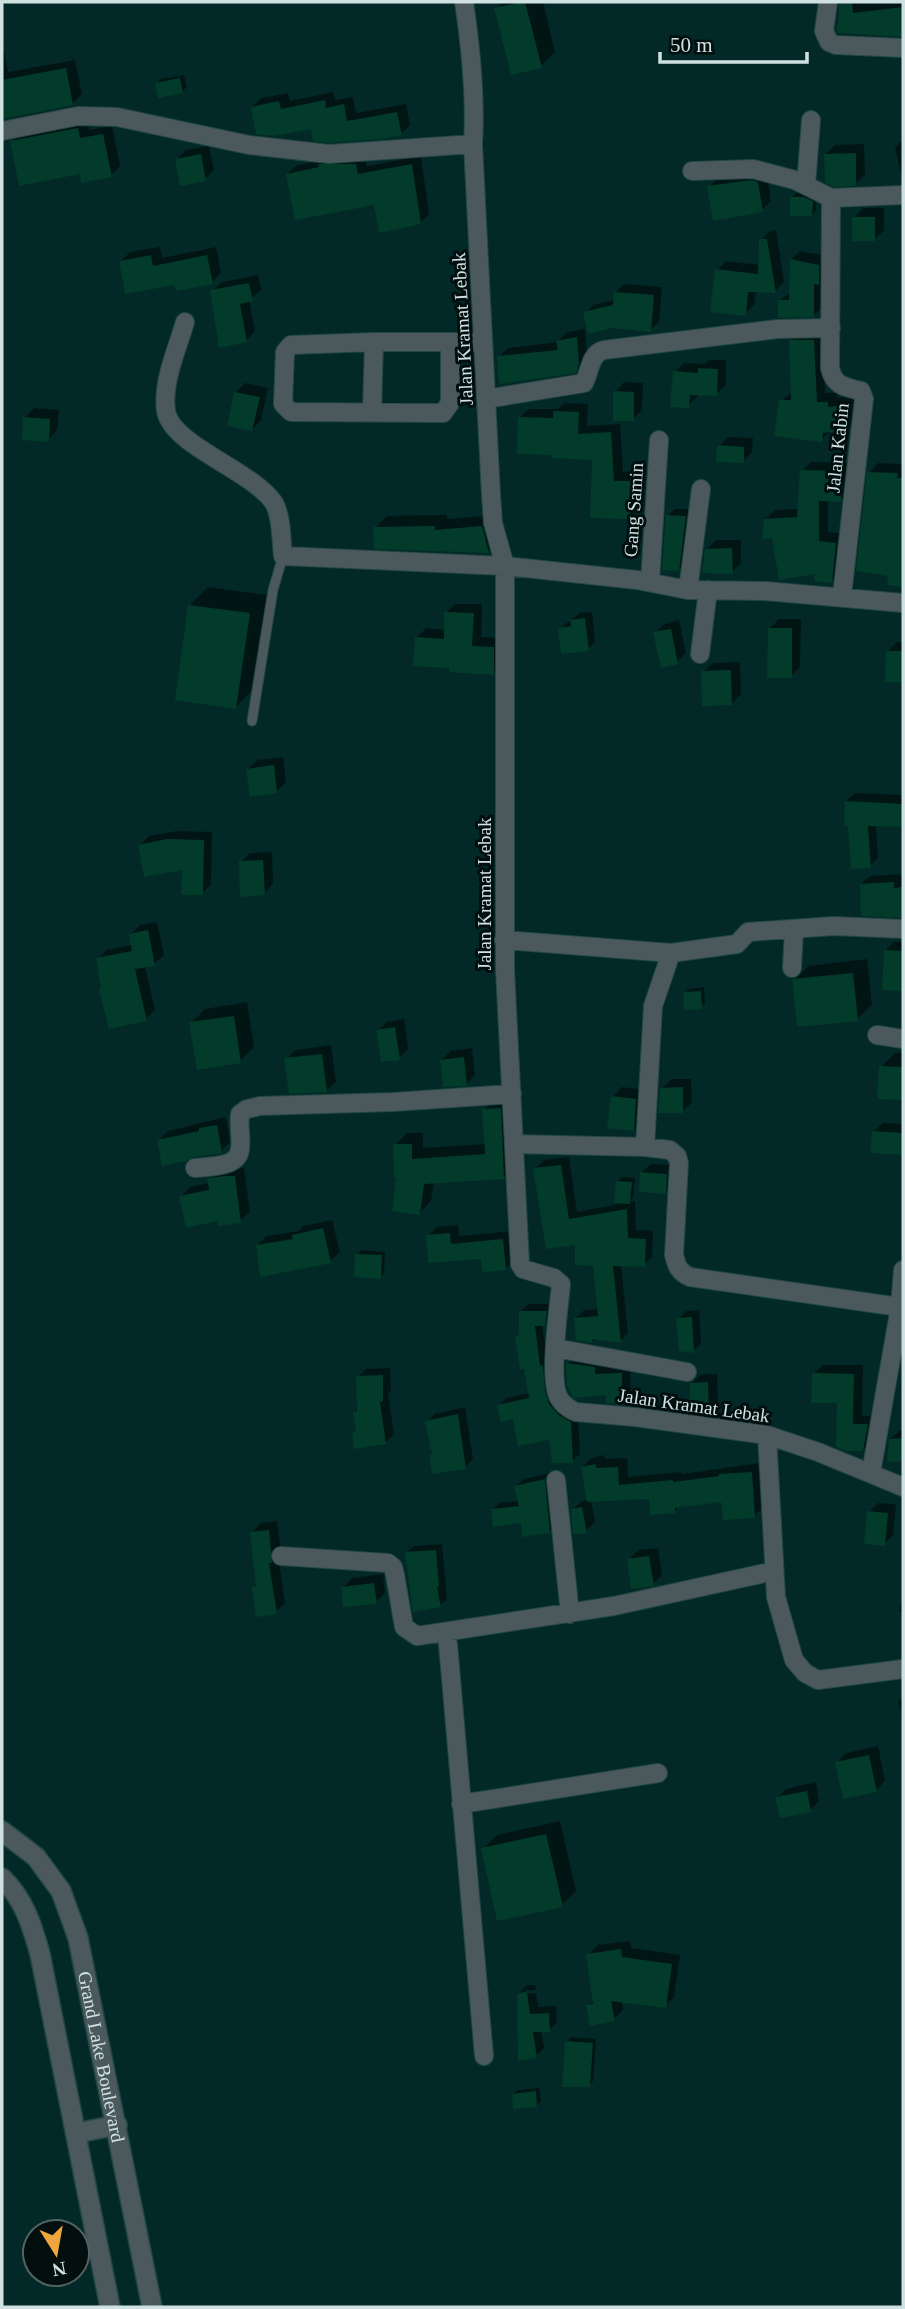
<svg xmlns="http://www.w3.org/2000/svg" width="905" height="2309" viewBox="0 0 905 2309" font-family="Georgia,serif">
	<style>
		.shadow { fill: #0007 }
		.building { fill: #033b2a }
		.lines { fill: none; stroke-linecap: round; stroke-linejoin: round }
		.service-casing { stroke: #234745; stroke-width: 11 }
		.minor-casing { stroke: #234745; stroke-width: 20 }
		.tertiary-casing { stroke: #234745; stroke-width: 22 }
		.service { stroke: #4b595d; stroke-width: 9 }
		.minor { stroke: #4b595d; stroke-width: 18 }
		.tertiary { stroke: #4b595d; stroke-width: 19 }
		.labels { text-anchor: middle; stroke-width: 6; stroke-linejoin: round; paint-order: stroke }
		.street-label { font-size: 19px; fill: #cfe2e1; stroke: #020f0e }
	</style>
	<rect width="100%" height="100%" fill="#022927"/>
	<path class="shadow" d="M503,2H543L555,52L541,66L496,9Z
		M841,2H903V36L840,32Z
		M2,39L8,72L75,60L82,94L72,104L2,119Z
		M184,75L187,87L183,91L157,83L161,79Z
		M333,92L335,100L353,97L356,113L406,104L410,125L401,134L313,127L252,107L261,98L288,93L290,101Z
		M87,119L89,130L112,126L120,166L111,175L81,172L12,142L21,132Z
		M903,139V182L895,148Z
		M864,144L865,175L855,184L826,154L835,145Z
		M209,146L214,170L205,179L176,160L186,150Z
		M364,155L367,166L421,156L429,214L420,223L375,203L287,174L297,165Z
		M767,174L771,201L762,210L709,187L718,178Z
		M796,193H808L816,197V210L812,215L792,198Z
		M863,208H884V230L875,239L854,218Z
		M776,230L784,282L775,291H756L754,305L745,314L717,270L726,261L760,265L761,240L770,231Z
		M160,247L162,258L216,247L221,273L212,282L176,283L120,262L130,252Z
		M800,251L828,256L823,306L814,315L779,301L791,292V260Z
		M258,275L261,290L249,300L255,331L246,341L212,291L222,282Z
		M624,284L662,287L659,322L650,330L585,313L593,305L615,300L616,292Z
		M585,329L587,353L585,362L575,371L498,357L508,348L557,342L567,332Z
		M823,331L825,393H837V398L860,395L858,419L848,428L831,431L821,440L781,401L793,392L791,341L800,332Z
		M709,360H726V385L716,394H698L697,397L688,406L675,372L684,363L705,364Z
		M624,382L643,383L642,410L633,419L615,392Z
		M245,383L268,388L261,420L252,429L236,392Z
		M564,403L588,404L587,426L620,424L623,472L640,473V508L630,517L593,458L553,453L519,418L529,409H558Z
		M34,408L59,410L57,430L48,440L25,417Z
		M728,437L753,438L752,452L743,462L719,446Z
		M811,462L853,463L850,491L840,500L828,499V532L845,534L841,572L831,581L773,536L766,519L775,510L799,509L802,471Z
		M878,463L903,464V585L889,584L890,575L869,473Z
		M675,509H693L686,562L678,569L667,516Z
		M447,515V519L494,515L501,540L488,552L375,528L387,516Z
		M716,540H741V563L732,572L706,550Z
		M208,587L267,595L254,688L236,707L190,605Z
		M455,604H482L481,637L502,638V664L493,673L417,637L426,628L446,630V613Z
		M592,612L595,642L588,649L559,629L580,613Z
		M779,619H801L800,667L791,676L770,628Z
		M679,620L686,653L677,662L655,633L664,624Z
		M897,642H903V680H887L888,651Z
		M740,662L741,694L731,704L703,672L713,663Z
		M283,757L286,782L277,791L248,769L257,760Z
		M855,793L903,795V825H876L878,858L870,866L846,801Z
		M177,831L212,832L211,884L202,894L183,868L139,846L149,836Z
		M272,852L273,884L264,894L241,862L250,853Z
		M903,874V916L862,914L861,884L870,876Z
		M157,922L164,955L154,964L145,966L155,1010L146,1019L98,959L107,950L133,945L131,934L140,925Z
		M894,942H903V990L883,988L886,950Z
		M867,959L872,1005L857,1019L794,980L808,966Z
		M704,987L705,1003L701,1007L684,993L689,989Z
		M247,1002L254,1047L240,1061L191,1023L205,1009Z
		M404,1019L408,1049L399,1058L378,1031L387,1022Z
		M331,1045L336,1082L326,1091L286,1059L296,1050Z
		M472,1048L475,1075L466,1084L441,1060L451,1051Z
		M895,1053H903V1098L879,1097L881,1067Z
		M671,1079H691L692,1102L683,1111L661,1089Z
		M622,1087L645,1090L643,1120L634,1130L613,1097Z
		M512,1097L515,1165L504,1177L434,1181L431,1201L420,1213L395,1145L407,1133H423V1148L486,1144L484,1110L496,1098Z
		M226,1117L230,1142L221,1151L159,1140L168,1131Z
		M883,1123L903,1124V1153L872,1152L873,1132Z
		M569,1157L577,1212L624,1203L618,1181L622,1177L635,1178L633,1198L629,1202L635,1201L636,1230L653,1231L652,1257L644,1265H621L628,1333L620,1341L596,1338L592,1341L575,1319L584,1310L599,1309L594,1264L577,1243L535,1169L544,1160Z
		M651,1164L675,1165V1183L665,1192L641,1173Z
		M244,1168L250,1212L240,1221L218,1219L181,1197L190,1187L210,1183L209,1179L218,1170Z
		M332,1220L340,1252L330,1261L257,1245L267,1236L299,1231L303,1226Z
		M458,1225L459,1236L512,1231L515,1259L506,1268L428,1236L437,1227Z
		M361,1250L385,1252L384,1273L380,1277L357,1255Z
		M528,1304H553L552,1317L542,1324L547,1359L578,1415L580,1454L572,1461L551,1438L499,1405L507,1398L530,1393L517,1337L521,1333L520,1312Z
		M699,1310L701,1344L693,1351L678,1319L686,1311Z
		M577,1355L630,1365L631,1393L621,1403L608,1393L567,1364Z
		M823,1365H863L862,1416H876L872,1440L863,1450L839,1401L813,1374Z
		M390,1368L391,1391L388,1393L394,1434L386,1442L354,1432L357,1429L354,1412L359,1408L358,1377L366,1369Z
		M701,1374H717L718,1405L709,1414L691,1384Z
		M465,1407L473,1459L465,1467L430,1456L434,1453L427,1422L435,1414Z
		M900,1430H903V1460H889L890,1439Z
		M604,1455L605,1459L627,1458L628,1477L681,1472L682,1474L760,1463L764,1507L754,1516L723,1500L680,1506L675,1511L650,1497L591,1500L595,1522L586,1531L572,1510L582,1501L589,1499L582,1467L592,1458Z
		M551,1473L556,1525L549,1532L492,1510L499,1503L519,1501L516,1486L523,1479Z
		M878,1503L896,1504L893,1535L884,1544L869,1512Z
		M277,1521L281,1552L278,1554L285,1603L276,1612L254,1587L258,1583L252,1532L261,1523Z
		M442,1544L447,1599L440,1606L407,1552L414,1546Z
		M658,1548L662,1575L653,1584L629,1560L638,1550Z
		M383,1574L385,1593L376,1602L343,1587L352,1578Z
		M903,1590V1612H899Z
		M903,1696V1723L898,1701Z
		M878,1746L885,1781L876,1790L837,1762L846,1753Z
		M816,1782L819,1801L810,1810L777,1798L786,1789Z
		M560,1821L576,1891L562,1905L483,1849L497,1835Z
		M630,1941L631,1948L680,1955L674,1997L665,2006L622,2001L623,2010L614,2019L588,2006L595,1999L588,1955L598,1945Z
		M527,1985H535L536,1990H525V1994L536,1993L538,2007L556,2006L557,2022L549,2030H541L544,2048L536,2056L519,1993Z
		M571,2037L596,2039L593,2081L589,2086L567,2042Z
		M539,2088L541,2101L536,2105L514,2094L518,2090Z"/>
	<path class="building" d="M521,2H525L542,68L511,75L494,8Z
		M839,2H852L853,13L903,7V37L838,33L836,29L839,21Z
		M66,68L73,105L2,119V80Z
		M180,78L183,93L158,98L155,83Z
		M325,100L326,108L344,104L347,121L397,112L402,135L382,139L329,143L313,141L311,129L274,136L256,134L251,107L279,101L281,109Z
		M78,128L80,138L103,134L112,177L81,183L80,174L19,186L10,141Z
		M856,153V186L833,187L825,182L824,154Z
		M201,154L206,181L180,186L175,159Z
		M318,164H356L358,174L412,164L421,224L379,233L374,205L295,220L286,174L319,167Z
		M752,180L758,182L763,212L713,221L707,186Z
		M790,197H803L813,201L812,216H790Z
		M852,217H875V241H852Z
		M759,239H767L776,293L748,292L746,316L710,312L715,269L758,274Z
		M151,255L153,266L207,255L213,284L176,291L174,285L125,294L119,261Z
		M790,259L819,265V285L814,284V317L778,318V300H789Z
		M249,283L253,301L240,304L247,342L219,348L210,290Z
		M614,292L654,295L651,332L612,328L588,334L583,312L613,305Z
		M577,337L579,364L576,373L499,384L497,356L558,350L556,341Z
		M789,340H814L817,402H828V407L852,404L849,430L823,433L822,442L774,436L779,400H791Z
		M698,368L718,369L717,396L690,395L689,408L670,407L673,371L698,373Z
		M613,391L634,392V421H613Z
		M234,392L260,397L252,431L227,426Z
		M553,411L579,412L578,434L611,432L614,481H632L631,519L590,518L592,460L551,458V455L517,454L518,417L553,418Z
		M23,417L50,419L49,442L22,440Z
		M717,445L744,447V463L716,462Z
		M800,470L844,471L841,502L819,501V541L836,543L832,583L814,581L815,574L779,580L772,538L762,539L764,519L797,517Z
		M867,472L898,473L897,478H903V587L887,585L888,576L856,571Z
		M666,515L686,516L679,571L662,570Z
		M435,526V530L482,526L489,553L374,549L373,527Z
		M732,548L733,574L702,573L705,549Z
		M188,605L250,613L236,709L175,700Z
		M444,612L474,613L472,646L494,647V675L449,672V668L413,666L415,637L444,639Z
		M585,618L589,651L561,654L558,628L571,626L570,620Z
		M768,628H792V678H767Z
		M671,629L678,664L661,668L653,632Z
		M886,651H903V682H885Z
		M731,670L732,705L702,706L701,671Z
		M274,765L277,793L250,797L246,769Z
		M845,801L903,804V827L868,826L871,868L851,869L848,826H844Z
		M167,839L204,840L203,895H181L182,870L144,877L138,845Z
		M263,860L265,895L240,897L239,861Z
		M894,882V888L903,887V918L861,916L860,884Z
		M148,930L155,966L135,969L147,1021L109,1029L99,989L101,988L96,958L132,951L129,934Z
		M884,950L903,951V991L882,990Z
		M853,973L858,1021L797,1027L792,979Z
		M701,991L702,1009L684,1010L683,992Z
		M234,1016L241,1063L197,1070L189,1022Z
		M395,1027L400,1060L381,1062L376,1030Z
		M322,1054L327,1092L289,1094L284,1058Z
		M464,1057L467,1086L443,1087L440,1060Z
		M879,1066L903,1067V1100L877,1099Z
		M683,1087V1113H658L660,1088Z
		M611,1096L636,1099L634,1131L607,1128Z
		M501,1108L504,1179L424,1184L420,1215L392,1211L396,1178H394L393,1144H412V1159L485,1154L482,1109Z
		M217,1125L222,1153L194,1157L186,1161L162,1166L157,1140L199,1131V1128Z
		M872,1131L903,1133V1155L870,1153Z
		M561,1165L569,1219L627,1209L628,1238L646,1239L645,1267L613,1266L621,1343L592,1339L593,1343L576,1340L574,1318L598,1316L593,1266L575,1265V1245L546,1249L533,1168Z
		M640,1172L667,1174L666,1194L639,1192Z
		M226,1176H235L241,1223L218,1226L217,1221L186,1228L179,1196L209,1190L207,1178Z
		M616,1181L632,1182L630,1204L614,1203Z
		M323,1228L331,1263L260,1277L256,1245L293,1239L292,1235Z
		M450,1233L451,1244L503,1239L506,1270L482,1272L481,1259L428,1263L426,1235Z
		M355,1254L382,1255L381,1279L354,1277Z
		M519,1311H547L545,1326H535L540,1366L543,1365L545,1390L549,1404L559,1415L571,1422L573,1463H552L549,1440L518,1446L513,1419L501,1422L497,1405L529,1398L524,1369H520L515,1336L519,1335Z
		M692,1317L694,1353L679,1351L676,1318Z
		M566,1363L595,1367V1374L622,1373V1404L606,1403V1395L573,1398L567,1386Z
		M812,1373L854,1374L853,1424H868L863,1451H845L836,1447L837,1403H811Z
		M383,1375V1401L380,1402L386,1444L354,1449L352,1432L356,1431L353,1412L357,1411L356,1376Z
		M708,1382L709,1416L690,1413V1383Z
		M458,1414L466,1469L432,1474L429,1455H432L425,1421Z
		M903,1438V1461L887,1462L889,1439Z
		M596,1464V1468L618,1467L619,1485L673,1480V1482L719,1476V1474L752,1472L755,1518L723,1520L721,1502L675,1508V1513L650,1515L649,1499L587,1502L581,1467Z
		M545,1479L550,1533L522,1537L521,1523L493,1527L491,1509L519,1506L514,1486Z
		M582,1507L587,1533L573,1535L571,1509Z
		M867,1511L888,1513L885,1546L864,1544Z
		M269,1530L272,1563H269L277,1614L256,1617L252,1587L256,1586L250,1532Z
		M436,1550L439,1587H437L441,1607L413,1612L405,1552Z
		M649,1556L654,1586L631,1589L627,1559Z
		M374,1583L377,1604L343,1607L341,1587Z
		M869,1755L877,1792L843,1799L835,1762Z
		M807,1791L811,1812L780,1818L775,1797Z
		M546,1834L563,1907L497,1921L481,1848Z
		M621,1949L622,1957L672,1964L666,2008L611,2001L615,2021L590,2026L586,2005L593,2004L586,1954Z
		M527,1992L530,2014L549,2013L550,2032H533L537,2058L518,2061L517,1993Z
		M565,2041L593,2043L590,2087H562Z
		M536,2091L537,2107L513,2109L512,2094Z"/>
	<g class="lines">
		<defs>
			<path id="service" d="M252,721L273,590L283,556"/>
			<path id="minor" d="M464,2C471,49 476,96 473,144L491,495L493,523L505,566V970L520,1264L523,1269L554,1278L561,1284C559,1308 548,1380 559,1398C563,1405 569,1409 576,1412L635,1417L767,1435L818,1452L903,1487
				M828,2L824,31L829,42L836,45L903,48
				M2,131L78,116L117,117L249,145L329,154L473,144
				M692,171L753,169L795,180L831,198L903,195
				M806,185L811,120
				M831,198L830,368C834,386 845,387 861,391L864,399L842,596
				M185,322C177,350 162,382 166,411C171,445 253,471 274,503C282,517 281,540 283,556L505,566L637,580L688,590L765,591L903,603
				M450,342V403L443,413L291,412L283,404L285,352L291,345L374,342H483
				M486,399L584,383C590,372 590,353 604,350L778,329L831,328
				M372,412L374,342
				M650,582L659,440
				M688,590L701,489
				M700,654L708,590
				M504,940L671,953
				M792,968L794,930
				M877,1035L903,1039
				M514,1144L645,1147L670,1150L677,1156L679,1163L674,1255C677,1267 679,1272 690,1277L900,1307
				M645,1147L653,1006L671,953L737,944L748,932L834,926L903,929
				M195,1168C210,1166 238,1168 240,1149C242,1138 238,1127 240,1114L247,1109L260,1106L393,1102L512,1094
				M555,1348L687,1372
				M767,1435L776,1597L794,1660L805,1673L818,1680L903,1669
				M871,1473L900,1307L903,1270
				M556,1480L570,1614
				M281,1556L388,1563L393,1567L395,1575L404,1627L417,1636L614,1606L774,1571
				M447,1633L484,2056
				M461,1804L658,1773"/>
			<g id="tertiary">
				<path id="s1" d="M2,1831L36,1857L61,1891L78,1938L152,2307"/>
				<path d="M2,1878C24,1899 32,1925 40,1954L110,2307"/>
				<path d="M77,2133L117,2125"/>
			</g>
		</defs>
		<use href="#service" class="service-casing"/>
		<use href="#minor" class="minor-casing"/>
		<use href="#tertiary" class="tertiary-casing"/>
		<use href="#service" class="service"/>
		<use href="#minor" class="minor"/>
		<use href="#tertiary" class="tertiary"/>
	</g>
	<g class="labels">
		<g class="street-label">
			<text transform="translate(462 329) rotate(-93)" y="7">Jalan Kramat Lebak</text>
			<text transform="translate(837 448) rotate(-84)" y="7">Jalan Kabin</text>
			<text transform="translate(633 510) rotate(-86)" y="7">Gang Samin</text>
			<text transform="translate(484 894) rotate(-90)" y="7">Jalan Kramat Lebak</text>
			<text transform="translate(694 1405) rotate(8)" y="7">Jalan Kramat Lebak</text>
			<text dy="7" stroke="none"><textPath href="#s1" startOffset="256">Grand Lake Boulevard</textPath></text>
		</g>
	</g>
	<rect width="905" height="2309" fill="none" stroke="#cfe2e1" stroke-width="7"/>
	<g transform="translate(56 2253) rotate(169)"><circle r="33" fill="#020f0e" stroke="#546362" stroke-width="2"/>
	<path d="M0-5L12 26L0 18L-12 26Z" fill="#f0a63e"/>
	<text y="-10" font-size="19" font-weight="bold" text-anchor="middle" fill="#cfe2e1">N</text>
	</g>
	<path d="M660 52v10h147v-10" fill="none" stroke="#cfe2e1" stroke-width="3.5"/>
	<text x="670" y="52" font-size="21" fill="#cfe2e1" stroke="#020f0e" stroke-width="5" paint-order="stroke">50 m</text>
</svg>
